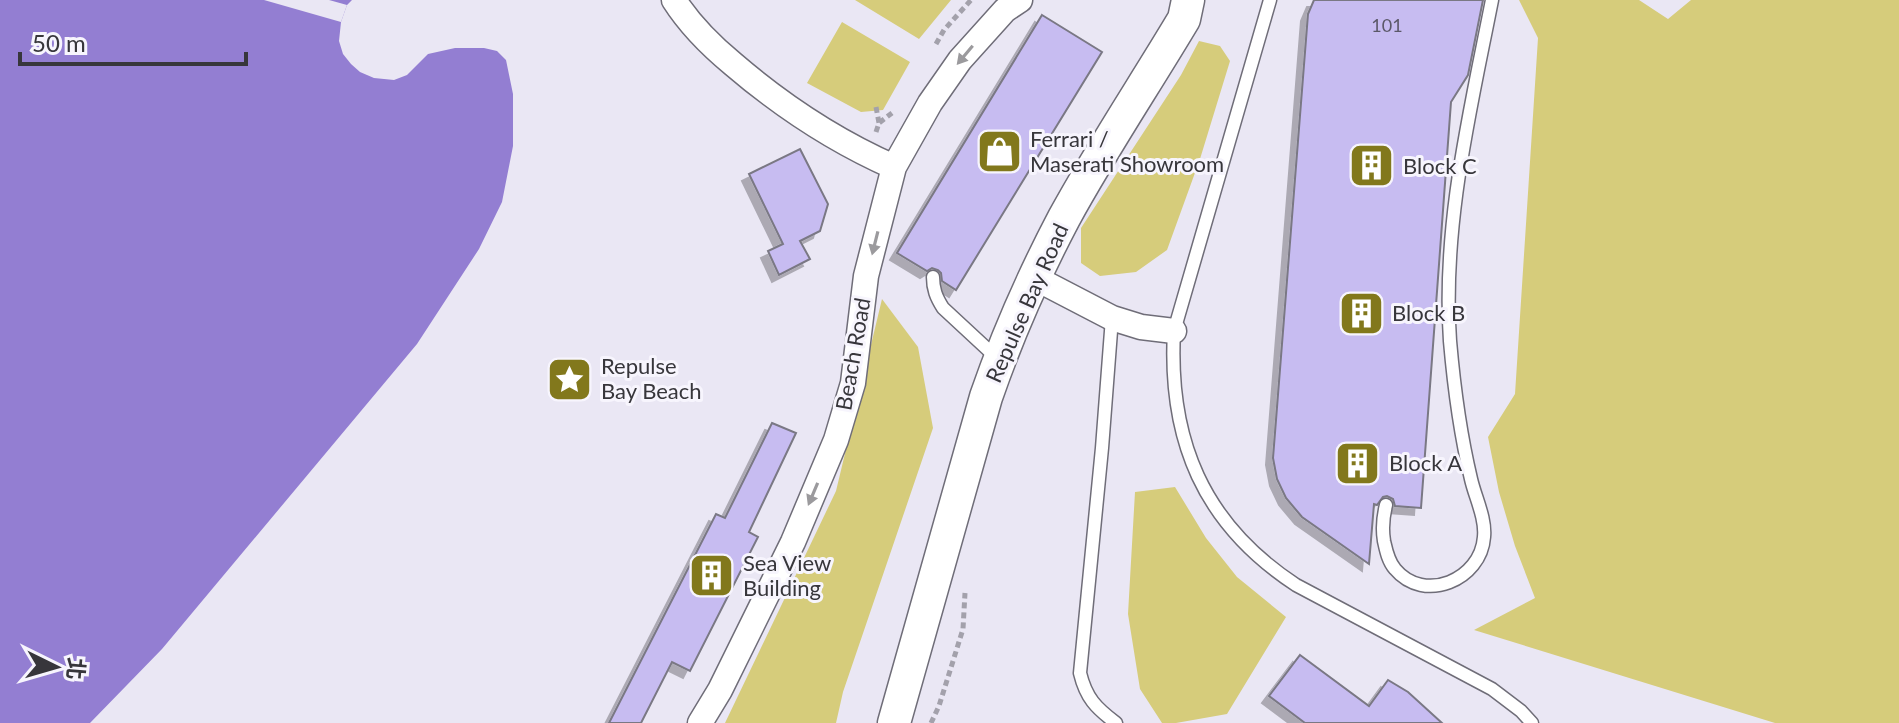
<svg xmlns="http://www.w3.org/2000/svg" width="1899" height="723" viewBox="0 0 1899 723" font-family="Lato,'Noto Sans TC',sans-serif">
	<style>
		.green { fill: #d6cc7b }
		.water { fill: #937ed2 }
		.pier { fill: #eae7f4 }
		.building { fill: #c7bcf1; stroke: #7a7884; stroke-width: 2; filter: url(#shadow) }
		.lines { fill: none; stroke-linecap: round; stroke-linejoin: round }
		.service-casing { stroke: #6f6d78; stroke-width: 15 }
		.minor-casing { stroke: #6f6d78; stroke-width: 27 }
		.secondary-casing { stroke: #6f6d78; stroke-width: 35 }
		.path { stroke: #a3a1ab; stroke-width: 5; stroke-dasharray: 6 4; stroke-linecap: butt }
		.service { stroke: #fff; stroke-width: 12 }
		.minor { stroke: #fff; stroke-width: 24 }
		.secondary { stroke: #fff; stroke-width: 32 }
		.oneway { fill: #9b9a9d }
		.labels { text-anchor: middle; stroke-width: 6; stroke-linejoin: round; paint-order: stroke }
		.number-label { font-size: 18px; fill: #5b5868 }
		.poi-label { font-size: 22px; fill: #37363b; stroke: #f7f5fd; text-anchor: start }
		.street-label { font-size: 22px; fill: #37363b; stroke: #f7f5fd }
	</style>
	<defs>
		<filter id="shadow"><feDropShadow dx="-7" dy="7" stdDeviation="0" flood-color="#0004"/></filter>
	</defs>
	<rect width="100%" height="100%" fill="#eae7f4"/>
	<path class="green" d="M855,0H951L919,39Z
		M1519,0H1639L1668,19L1691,0H1899V723H1775L1474,630L1535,598L1515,546L1499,492L1488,437L1515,394L1538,38Z
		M842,22L910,62L883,110L861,112L807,83Z
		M1199,41L1220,46L1230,61L1200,159L1167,250L1136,272L1100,276L1081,263V228L1181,75Z
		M882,299L918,347L933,428L843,692L836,723H725L836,491Z
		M1175,487L1206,538L1237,577L1286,617L1227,714L1176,723H1162L1140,689L1128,614L1135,492Z"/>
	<path class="water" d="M0,0H352L347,5L341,22L339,41L343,54L351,64L360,72L374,78L394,80L407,75L428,54L455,48H484L497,51L506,60L513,94V146L502,202L479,249L417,344L162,649L90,723H0Z"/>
	<path class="pier" d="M264,0H329L347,5L341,22Z"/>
	<path class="building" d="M1314,0H1483L1468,75L1451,102L1421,508L1395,506L1393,499L1387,496L1383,497L1377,505L1374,504L1369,564L1302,517L1286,498L1277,479L1273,458L1308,14Z
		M1042,15L1102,52L956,290L942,281L941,273L938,270L932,268L927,271L897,253Z
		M800,149L828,204L820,231L800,241L810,259L779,275L768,251L783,244L749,174Z
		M772,423L796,433L749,532L758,537L690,671L672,662L641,723H609L716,514L725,518Z
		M1300,655L1369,706L1388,680L1408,692L1442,723H1305L1269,696Z"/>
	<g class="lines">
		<defs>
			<path id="service" d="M1270,0L1174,331C1168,440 1203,524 1296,585L1492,689L1521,711L1532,723
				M933,277C933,289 936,297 943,308L998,359
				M1112,318L1102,448L1080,673C1086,698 1096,708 1116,723
				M1386,505C1383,517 1382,529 1384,541C1386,550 1388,561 1395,569C1424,604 1481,580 1484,537C1486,518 1475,497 1471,479C1460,433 1454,387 1450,341C1442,226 1470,112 1492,0"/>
			<path id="minor" d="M674,0C690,25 710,45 733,64C782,106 835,141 894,167
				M1035,278L1112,318L1141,327L1174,331
				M700,723L720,690L793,542L836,440L853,383L866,276L894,167L930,103L960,60L1005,10L1020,0"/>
			<path id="secondary" d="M894,723L986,397C1007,336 1034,275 1064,218C1101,150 1144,86 1184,19L1188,0"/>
		</defs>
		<use href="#service" class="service-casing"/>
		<use href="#minor" class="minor-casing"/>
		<use href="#secondary" class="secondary-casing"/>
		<path class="path" d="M936,44L944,30L971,0
			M876,107L879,123
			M876,132L879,123L892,113
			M931,723L939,706L963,629L965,593"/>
		<use href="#service" class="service"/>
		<use href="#minor" class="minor"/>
		<use href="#secondary" class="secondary"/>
	</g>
	<defs><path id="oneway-solid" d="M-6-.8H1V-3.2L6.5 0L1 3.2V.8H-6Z" transform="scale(2)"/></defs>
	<g class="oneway">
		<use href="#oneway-solid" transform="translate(965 55) rotate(130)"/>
		<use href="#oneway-solid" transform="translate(875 243) rotate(104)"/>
		<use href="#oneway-solid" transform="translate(813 494) rotate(113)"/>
	</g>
	<defs>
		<symbol id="shop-square" viewBox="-11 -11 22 22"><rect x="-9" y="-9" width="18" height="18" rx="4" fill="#82781c" stroke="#f7f5fd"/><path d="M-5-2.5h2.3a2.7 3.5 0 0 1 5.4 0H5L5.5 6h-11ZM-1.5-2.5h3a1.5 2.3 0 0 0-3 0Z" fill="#fff"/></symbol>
		<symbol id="building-square" viewBox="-11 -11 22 22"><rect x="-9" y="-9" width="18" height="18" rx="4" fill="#82781c" stroke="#f7f5fd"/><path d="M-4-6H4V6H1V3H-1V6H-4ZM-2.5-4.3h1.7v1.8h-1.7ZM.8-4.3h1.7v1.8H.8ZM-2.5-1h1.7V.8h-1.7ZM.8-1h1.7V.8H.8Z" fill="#fff"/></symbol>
		<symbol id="sight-square" viewBox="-11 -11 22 22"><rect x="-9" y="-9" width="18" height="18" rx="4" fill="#82781c" stroke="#f7f5fd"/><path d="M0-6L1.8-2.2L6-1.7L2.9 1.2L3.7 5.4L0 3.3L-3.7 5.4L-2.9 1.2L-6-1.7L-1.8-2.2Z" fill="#fff"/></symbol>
	</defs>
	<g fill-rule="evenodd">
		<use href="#shop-square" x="974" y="126" width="51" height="51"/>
		<use href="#building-square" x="1346" y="140" width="51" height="51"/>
		<use href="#building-square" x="1336" y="288" width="51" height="51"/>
		<use href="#sight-square" x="544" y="354" width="51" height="51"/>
		<use href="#building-square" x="1332" y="438" width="51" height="51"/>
		<use href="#building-square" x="686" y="550" width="51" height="51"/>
	</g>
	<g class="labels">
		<g class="number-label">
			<text x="1387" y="32">101</text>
		</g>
		<g class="poi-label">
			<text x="1030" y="147">Ferrari /<tspan x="1030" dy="25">Maserati Showroom</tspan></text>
			<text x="1403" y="174">Block C</text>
			<text x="1392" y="321">Block B</text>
			<text x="601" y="374">Repulse<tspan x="601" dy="25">Bay Beach</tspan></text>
			<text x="1389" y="471">Block A</text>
			<text x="743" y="571">Sea View<tspan x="743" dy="25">Building</tspan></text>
		</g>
		<g class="street-label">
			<text transform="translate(1027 303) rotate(-66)" y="8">Repulse Bay Road</text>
			<text transform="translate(853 354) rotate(-80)" y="8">Beach Road</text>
		</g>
	</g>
	<g transform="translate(56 667) rotate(95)" stroke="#f7f5fd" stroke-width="6" paint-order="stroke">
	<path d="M0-6L14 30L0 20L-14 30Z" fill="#37363b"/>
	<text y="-12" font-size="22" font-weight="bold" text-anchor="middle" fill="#37363b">北</text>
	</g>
	<path d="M20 52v12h226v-12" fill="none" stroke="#37363b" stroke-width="4"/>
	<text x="32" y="52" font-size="24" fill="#37363b" stroke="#f7f5fd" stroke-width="6" paint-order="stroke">50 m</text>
</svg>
